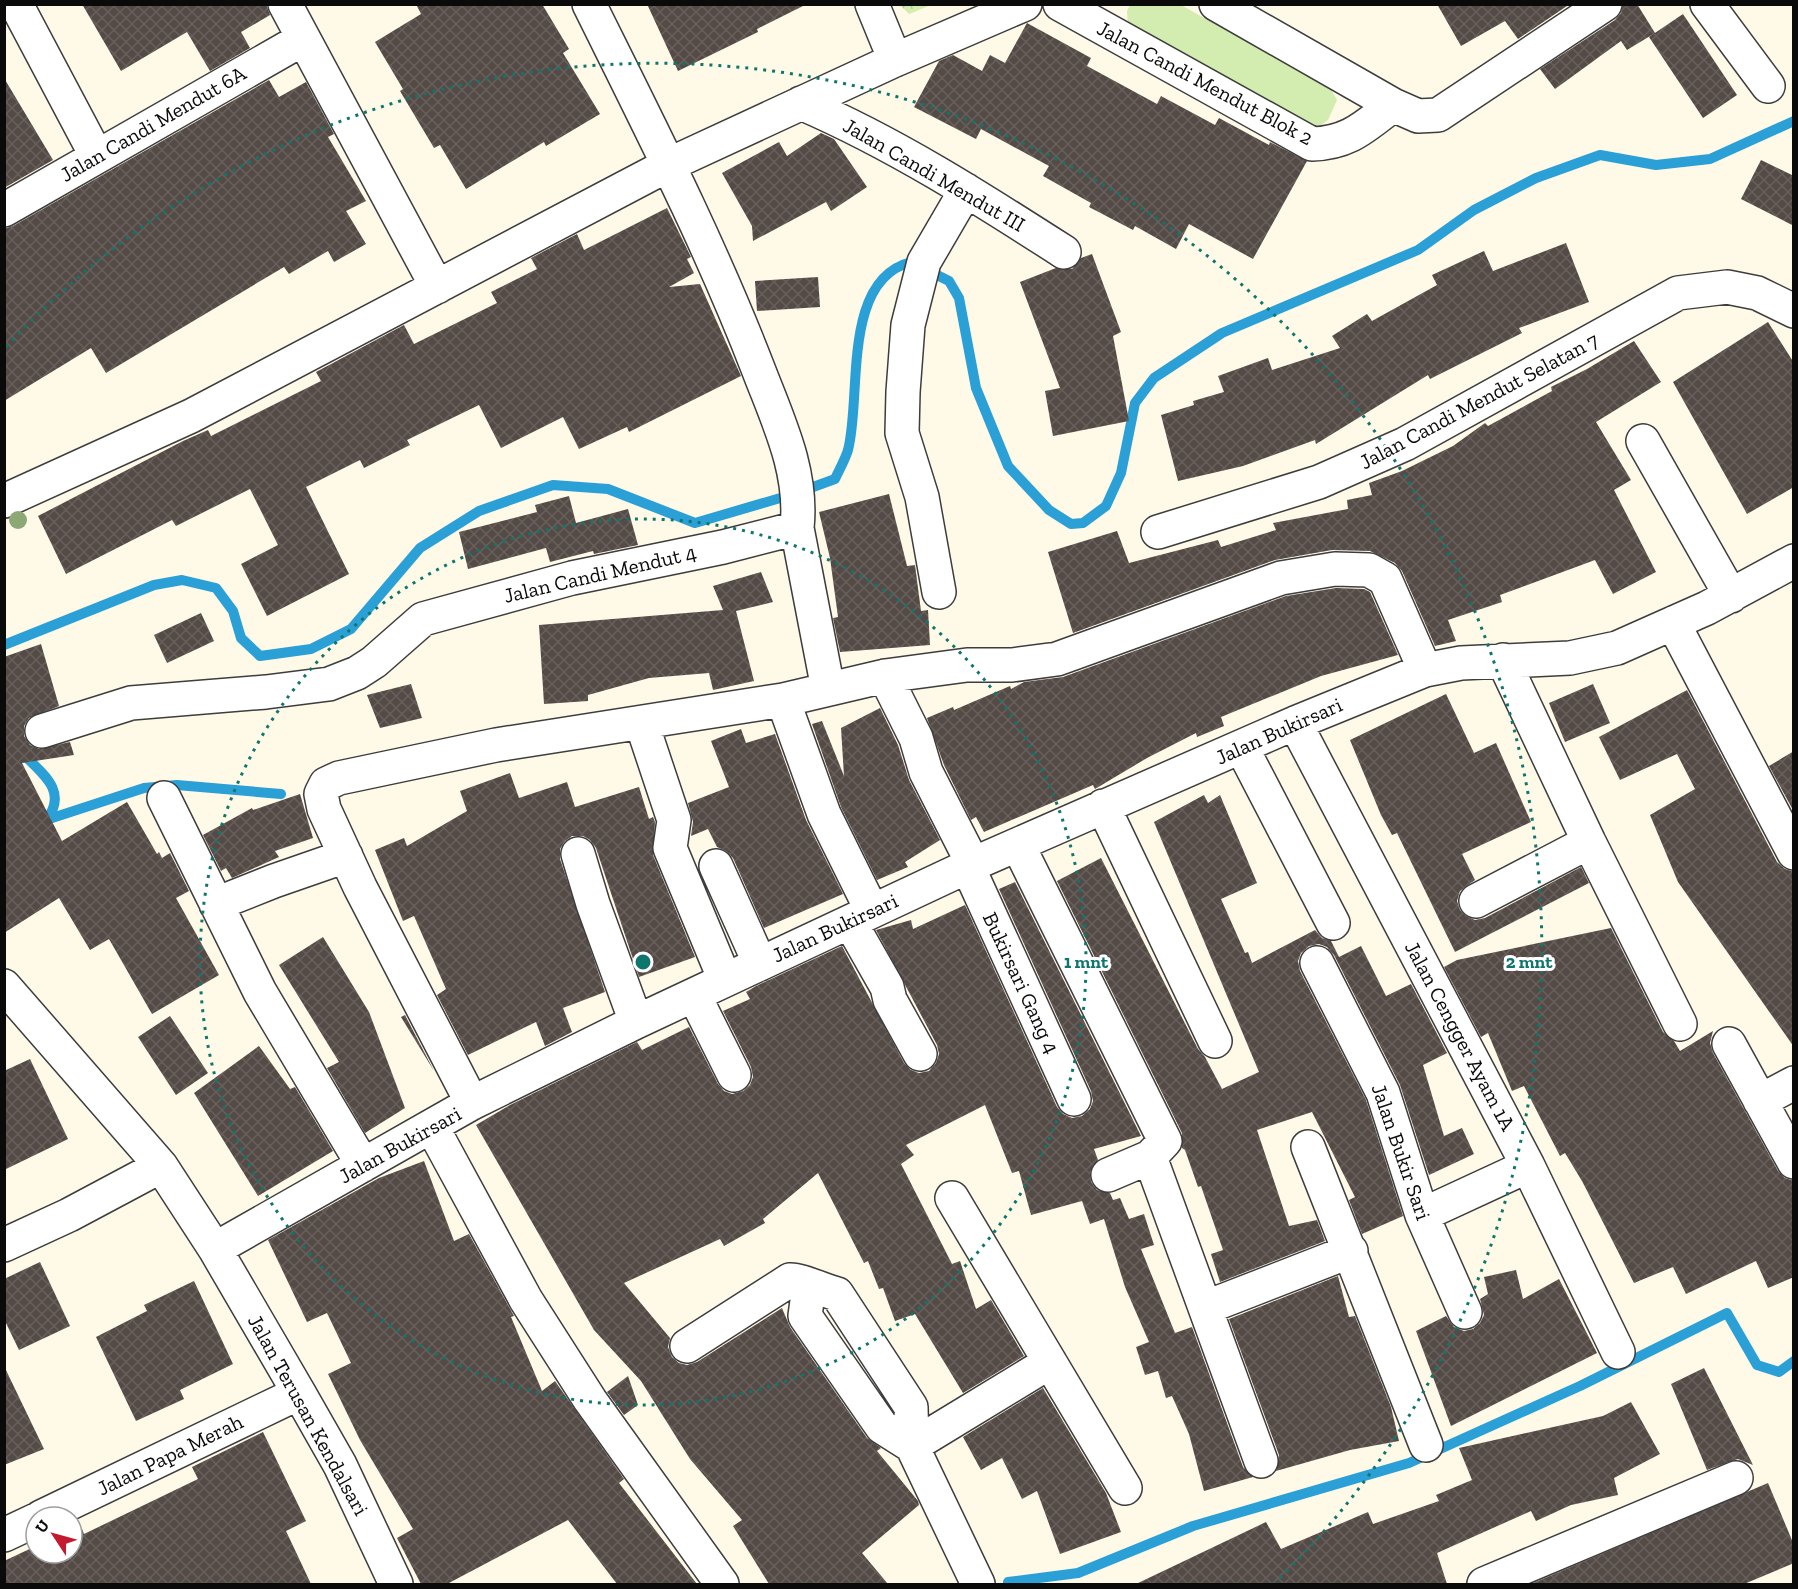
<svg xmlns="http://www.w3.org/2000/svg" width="1798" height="1589" viewBox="0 0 1798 1589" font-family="'Zilla Slab',serif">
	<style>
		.grass { fill: #d3ecaf }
		.park { fill: url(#park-crowns) }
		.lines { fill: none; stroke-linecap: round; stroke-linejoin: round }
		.stream { stroke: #2aa0d7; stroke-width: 10 }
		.building { fill: url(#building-cross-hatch) }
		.minor-casing { stroke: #3d3d3d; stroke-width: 36 }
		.minor { stroke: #fff; stroke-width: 33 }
		.tree { fill: #8ca875 }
		.ring { fill: none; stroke: #0f766e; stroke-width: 3; stroke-dasharray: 3 6 }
		.labels { text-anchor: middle; stroke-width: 6; stroke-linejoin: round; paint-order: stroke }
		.street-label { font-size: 21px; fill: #0a0a0a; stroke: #fff }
		.centre { fill: #0f766e; stroke: #fff; stroke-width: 3 }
		.ring-label { font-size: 18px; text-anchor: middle; font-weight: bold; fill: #0f766e; stroke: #fff; stroke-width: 6; stroke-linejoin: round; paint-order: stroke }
	</style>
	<defs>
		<pattern id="park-crowns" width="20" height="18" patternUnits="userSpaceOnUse" patternTransform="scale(1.5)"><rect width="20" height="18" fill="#d3ecaf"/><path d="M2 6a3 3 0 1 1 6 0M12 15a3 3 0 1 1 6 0" fill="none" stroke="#b4c995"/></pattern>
		<pattern id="building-cross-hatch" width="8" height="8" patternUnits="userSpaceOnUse" patternTransform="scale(1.5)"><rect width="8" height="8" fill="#544a46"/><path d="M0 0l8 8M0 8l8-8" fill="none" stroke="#68605c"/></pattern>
	</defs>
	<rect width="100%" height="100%" fill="#fff9e8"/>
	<path class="grass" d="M1130,5H1181L1330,88L1337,100L1328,120L1321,125L1308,126L1128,26L1127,11Z"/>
	<path class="park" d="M900,5H931L909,14Z"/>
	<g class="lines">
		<path class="stream" d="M4,645L154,585L182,580L216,588L233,611L241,638L260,656L311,649L351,629L420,548L479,511L553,485L608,489L695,523L794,494L835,479C839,470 845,460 848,450C862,397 841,280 911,262L949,281L959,298L976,388L1008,466L1049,510L1071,524L1083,523L1106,506L1121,473L1135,403L1154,378L1222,333L1418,250L1474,210L1536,178L1600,155L1656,165L1710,159L1794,121
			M21,752C40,772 69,790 47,819
			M46,820L144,788L177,785L281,794
			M1008,1582L1078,1573L1193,1526L1409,1463L1580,1386L1727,1313L1757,1365L1779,1372L1794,1361"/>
	</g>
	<path class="building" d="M82,4H266L270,15L241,32L250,48L210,71L187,32L121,71Z
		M416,4H542L569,49L563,53L600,114L546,146L544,142L466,189L440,145L434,148L400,91L403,89L375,42L421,14Z
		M647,4H807L757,29L758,32L678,71Z
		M1437,4H1570L1518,39L1505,21L1461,46Z
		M1623,4H1637L1655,33L1627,50L1621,41L1555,89L1540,69L1615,20L1621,13Z
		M1683,14L1737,95L1703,118L1649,37Z
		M1027,23L1091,58L1087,66L1157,104L1161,96L1215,125L1219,118L1269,145L1270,142L1307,161L1253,259L1189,224L1176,249L1135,226L1133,230L1089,207L1091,203L1043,176L1049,166L981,129L976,139L914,107L939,61L953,55L982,71L990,55L1005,63Z
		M4,78L53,160L4,188Z
		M269,80L279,97L306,82L334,134L328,137L366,201L346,211L366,244L334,262L328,251L289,274L284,267L106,373L91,348L4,401V229L13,226Z
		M821,133L834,139L867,187L831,211L826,202L753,241L752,226L722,173L779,142L787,156Z
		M1761,160L1794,176V226L1741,199Z
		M667,208L691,257L687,259L694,273L669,287L700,284L741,376L629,432L627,427L579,449L563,417L501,448L479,405L407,440L410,445L364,468L360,460L306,487L349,574L267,616L241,564L278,545L250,489L176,526L172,520L66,574L38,516L183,441L208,430L211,436L321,381L316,372L404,325L414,344L497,303L491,292L537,269L531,258L577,234L584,250Z
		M1566,243L1589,302L1519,328L1522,333L1430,379L1428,375L1316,444L1315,440L1243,466L1178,481L1161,415L1194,405L1193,401L1224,392L1218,376L1268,358L1272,370L1340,348L1332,336L1367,314L1372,321L1437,285L1432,275L1484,251L1493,271Z
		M1092,254L1121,332L1113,336L1129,421L1053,436L1045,391L1060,388L1020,282L1056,268L1072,269L1081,258Z
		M818,277L820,307L757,311L755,281Z
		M1768,322L1794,363V487L1747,514L1673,382Z
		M1634,341L1661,382L1596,422L1631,480L1614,490L1656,572L1613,594L1595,560L1500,595L1502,602L1448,620L1456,641L1435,646L1402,571L1395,563L1370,551L1332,550L1275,560L1073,633L1048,552L1117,531L1129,563L1218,540L1221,547L1276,530L1273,523L1348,509L1347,500L1372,495L1369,483L1402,471L1453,446L1485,423L1488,426L1552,391L1551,387L1587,369Z
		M889,494L907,566L915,565L921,611L928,610L930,645L840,652L833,618L838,617L830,558L819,512Z
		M569,496L576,523L628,509L638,545L594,554L593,551L550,562L546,548L468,569L459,532L537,512L535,505Z
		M761,572L773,602L736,611L754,681L713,690L709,673L649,678L588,695V701L544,704L539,625L723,610L713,586Z
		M1336,588L1364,589L1370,592L1398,655L1321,676L1221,717L1224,726L1197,737L1196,733L1147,758L1095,789L1093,785L984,832L976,817L971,820L944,765L927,718L953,707L954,710L1010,686L1011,689L1024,682L1063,677L1286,596Z
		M201,613L214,641L167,663L154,635Z
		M41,644L59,706L29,718L24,726V736L30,745L39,749L70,742L74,755L22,763L62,841L127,802L157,854L159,852L162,858L170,853L189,891L176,898L219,975L152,1014L109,939L90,950L59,898L4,933V657Z
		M411,684L422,718L380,728L367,695Z
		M1593,684L1610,723L1565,742L1549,703Z
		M1687,690L1777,862L1785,869L1794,872V1047L1678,882L1650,815L1695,789L1677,754L1620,780L1599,737Z
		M1446,694L1474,753L1496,743L1531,822L1462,854L1475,880L1460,891L1457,901L1460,910L1466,916L1475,920L1485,918L1581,867L1589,883L1455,952L1397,833L1392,835L1381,815L1350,740Z
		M880,708L898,745L909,780L940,840L905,862L908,867L877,880L841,807L812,724L822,721L844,776L841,728Z
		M741,729L746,743L775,734L806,820L843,894L764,928L733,858L726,851L717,847L708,829L691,836L693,822L688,803L729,787L711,741Z
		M1794,751V812L1769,766Z
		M510,773L519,798L567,782L575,807L639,787L649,819L653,817L655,822L653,855L695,957L639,977L596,848L590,840L583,836H572L565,841L560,849V859L605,992L563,1008L572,1032L545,1046L536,1022L468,1055L437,995L446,989L414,916L403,921L375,850L404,838L407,846L467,811L460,791Z
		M300,794L313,838L275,851L279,857L232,878L226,868L221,871L203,835L252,808L253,810Z
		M1204,795L1208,803L1220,795L1257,883L1221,899L1245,953L1248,952L1252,963L1315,930L1322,938L1331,941L1339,957L1361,946L1386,996L1411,984L1447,1053L1423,1065L1444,1136L1462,1128L1474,1154L1429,1175L1400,1085L1334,955L1327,947L1319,944L1309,946L1301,953L1298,961L1300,971L1366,1100L1403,1216L1362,1234L1349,1200L1355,1197L1312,1112L1257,1130L1289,1226L1317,1220L1325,1241L1220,1282L1211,1254L1223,1250L1201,1186L1198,1187L1185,1150L1182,1148V1133L1057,881L1101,858L1198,1049L1205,1057L1222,1089L1259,1072L1154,822Z
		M1015,882L1141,1136L1094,1149L1098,1160L1090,1172L1091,1182L1097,1190L1110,1193L1113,1200L1120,1198L1129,1219L1144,1214L1154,1245L1141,1249L1175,1333L1192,1327L1243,1467L1253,1477L1204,1491L1189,1434L1172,1396L1166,1398L1158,1371L1145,1375L1136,1347L1149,1342L1125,1287L1104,1219L1090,1224L1082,1201L1031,1215L1019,1171L1012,1173L985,1105L906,1145L914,1155L901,1164L952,1264L960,1261L976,1309L991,1300L1024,1356L963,1393L915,1314L895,1321L883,1288L879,1289L868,1261L864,1263L818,1173L763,1219L765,1223L724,1246L720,1239L624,1283L670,1338L668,1347L672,1357L679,1363L687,1365L697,1362L782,1308L790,1327L867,1438L881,1448L877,1451L918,1501L919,1505L862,1553L888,1584H769L733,1526L742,1520L690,1459L641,1381L594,1330L476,1125L510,1105L637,1042L642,1050L689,1027L718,1084L724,1091L732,1094L743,1091L750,1085L753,1077L751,1067L723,1011L750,999L746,992L756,986L842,946L904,1063L911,1070L919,1073L929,1071L936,1063L939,1054L937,1045L876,930L911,920L913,929L965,905L1057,1107L1063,1114L1072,1118L1082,1116L1090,1109L1093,1101L1091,1091L999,889Z
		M1611,928L1663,1032L1674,1041L1680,1051L1713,1031L1710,1043L1713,1053L1778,1171L1785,1178L1794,1181V1277L1768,1288L1756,1261L1686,1294L1673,1267L1634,1283L1582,1181L1565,1153L1560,1156L1524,1086L1512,1091L1488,1033L1481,1037L1444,967L1457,960Z
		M323,937L369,1012L405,1108L365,1133L327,1068L339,1062L279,965Z
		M405,1015L434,1071L401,1017Z
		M170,1016L208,1073L176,1095L138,1037Z
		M259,1046L290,1089L295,1087L333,1151L258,1196L194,1093Z
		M30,1059L68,1139L4,1170V1071Z
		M424,1161L454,1241L469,1234L514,1316L511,1317L542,1391L555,1381L624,1479L619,1483L697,1584H617L568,1520L447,1584H421L397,1538L413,1529L360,1440L328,1374L351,1363L327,1313L307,1322L268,1240L379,1178Z
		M40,1262L70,1326L19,1350L4,1319V1279Z
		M1516,1270L1523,1299L1559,1279L1597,1353L1451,1426L1416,1331L1446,1316L1454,1327L1464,1331L1473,1329L1480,1323L1484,1315L1480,1299L1488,1294L1484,1277Z
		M1338,1276L1349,1317L1355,1316L1391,1407L1399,1441L1350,1450L1276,1471L1279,1455L1229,1319Z
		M194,1281L233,1364L180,1390L184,1399L136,1421L96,1337L147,1311L144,1305Z
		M4,1366L44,1449L4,1465Z
		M1704,1368L1753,1465L1738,1459L1707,1470L1671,1384Z
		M628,1376L638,1405L624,1415L607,1392Z
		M1043,1388L1106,1493L1121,1532L1060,1554L1037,1491L1022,1499L1002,1458L981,1470L963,1437Z
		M1631,1402L1660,1454L1614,1478L1618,1495L1571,1505L1536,1521L1531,1511L1437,1553L1447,1584H1136L1266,1522L1281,1549L1368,1512L1373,1524L1439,1501L1436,1495L1472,1480L1459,1448L1603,1416Z
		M263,1432L306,1521L286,1531L311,1584H4V1561L36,1546V1553H72V1534L82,1529L84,1534L198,1479L192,1467Z
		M1768,1483L1794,1545V1563L1744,1584H1531Z"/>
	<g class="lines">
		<defs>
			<path id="minor" d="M16,4L96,155
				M285,4L437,287
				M872,4L895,60
				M1060,4L1312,144C1349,143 1364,127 1393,105L1216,4
				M1707,4L1768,86
				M801,103C894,143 980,198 1064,252
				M1393,105L1418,116L1438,115L1605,4
				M4,210L303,39
				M1643,441L1731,596
				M4,501L191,416L668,165L895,60L1025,4
				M797,528L828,689
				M1158,532L1319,482L1405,444L1678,293L1727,287L1757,293L1794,311
				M939,592L922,497L902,433L903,392L908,325L924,262L966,190
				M1673,623L1794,853
				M1503,660L1589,842L1680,1024
				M885,676L916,738L926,772L973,864
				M783,700L824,814L872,911
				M1295,723L1528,1166L1618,1352
				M642,724L674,820L670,848L725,980
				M42,731L131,703L266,692L329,684L357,673L374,662L423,619L572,578L723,547L797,528C803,472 779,423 759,371C711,246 649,125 589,4
				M1242,748L1333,923
				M164,798L260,992L363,1165
				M1103,806L1215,1041
				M1018,845L1165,1141L1150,1157L1261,1461
				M578,854L593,904L636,1022
				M716,866L760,964
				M968,867L1074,1099
				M1476,901L1589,842
				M216,904L274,881L346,856
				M850,922L887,987L890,1000L920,1054
				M1317,963L1383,1093L1422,1215L1465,1312
				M4,986L161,1166L215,1249L299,1393L340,1465L396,1584
				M694,995L734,1075
				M1729,1044L1794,1162
				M1760,1101L1794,1083
				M472,1103L360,887L324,809L321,794L326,784L339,778L496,745L783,700L885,676L967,665H1012L1057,659L1281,578L1335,569L1369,570L1385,579L1425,670
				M432,1127L526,1300L590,1400L722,1584
				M1308,1147L1426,1445
				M1108,1175L1150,1157
				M952,1198L1125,1488
				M1422,1215L1528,1166
				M4,1245L69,1215L161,1166
				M215,1249L472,1103L636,1022L973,864L1295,723L1425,670L1461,663L1570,658L1617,648L1707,608L1794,561
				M809,1286L805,1316L882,1427L912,1446
				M1207,1307L1351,1251
				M687,1346L790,1280C799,1279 825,1291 837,1294L911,1407L912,1446L978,1584
				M912,1446L1050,1362
				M41,1517L299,1393
				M4,1535L36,1520
				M1484,1584L1736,1478"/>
		</defs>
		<use href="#minor" class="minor-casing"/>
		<use href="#minor" class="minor"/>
	</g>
	<circle class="tree" cx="18" cy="520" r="9"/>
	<g class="ring">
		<circle cx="643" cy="962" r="443"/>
		<path d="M6 347A886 886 0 1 1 1275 1583"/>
	</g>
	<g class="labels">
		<g class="street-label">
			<text transform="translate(1205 83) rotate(28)" y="7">Jalan Candi Mendut Blok 2</text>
			<text transform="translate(153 124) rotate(-30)" y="7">Jalan Candi Mendut 6A</text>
			<text transform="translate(934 175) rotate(30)" y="7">Jalan Candi Mendut III</text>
			<text transform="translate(1479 401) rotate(-28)" y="7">Jalan Candi Mendut Selatan 7</text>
			<text transform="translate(600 574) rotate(-13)" y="7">Jalan Candi Mendut 4</text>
			<text transform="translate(1279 731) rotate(-24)" y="7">Jalan Bukirsari</text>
			<text transform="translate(835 928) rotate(-25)" y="7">Jalan Bukirsari</text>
			<text transform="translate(1021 983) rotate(65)" y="7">Bukirsari Gang 4</text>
			<text transform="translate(1460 1036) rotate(62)" y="7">Jalan Cengger Ayam 1A</text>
			<text transform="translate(400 1145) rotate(-29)" y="7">Jalan Bukirsari</text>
			<text transform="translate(1401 1152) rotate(71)" y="7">Jalan Bukir Sari</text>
			<text transform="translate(308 1415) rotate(61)" y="7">Jalan Terusan Kendalsari</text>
			<text transform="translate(170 1455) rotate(-26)" y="7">Jalan Papa Merah</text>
		</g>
	</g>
	<circle cx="643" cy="962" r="9" class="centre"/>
	<g class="ring-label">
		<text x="1086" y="968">1 mnt</text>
		<text x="1529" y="968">2 mnt</text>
	</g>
	<rect width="1798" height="1589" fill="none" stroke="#0a0a0a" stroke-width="12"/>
	<g transform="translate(54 1535) rotate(306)"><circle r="28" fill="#ffffff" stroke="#9d9d9d" stroke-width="1.5"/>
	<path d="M0-4.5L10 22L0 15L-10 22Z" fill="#c31a2f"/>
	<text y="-9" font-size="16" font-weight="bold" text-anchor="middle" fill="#0a0a0a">U</text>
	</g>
</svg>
